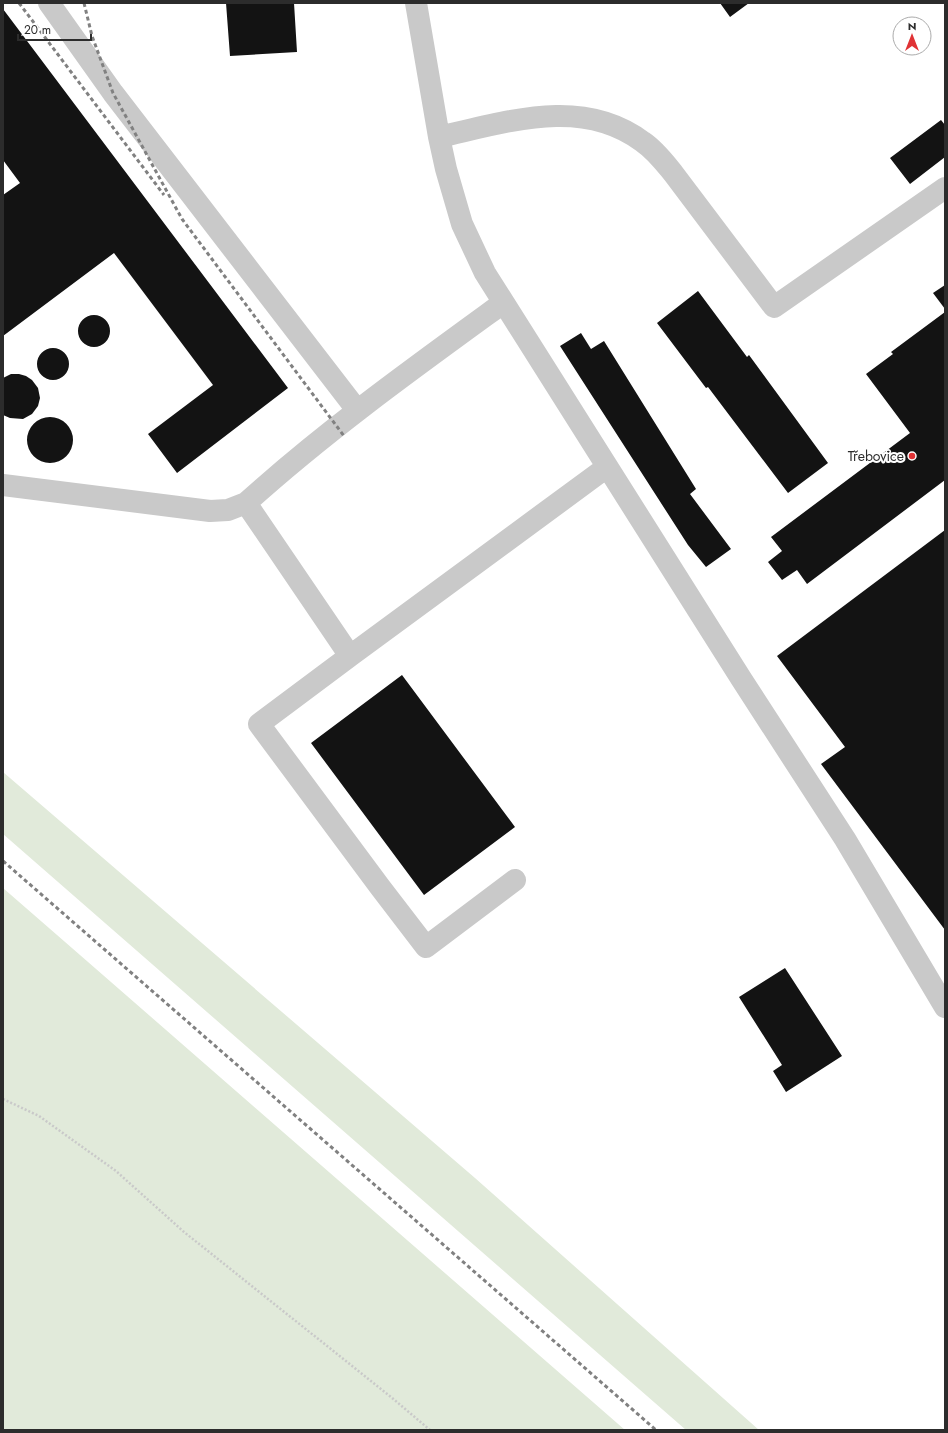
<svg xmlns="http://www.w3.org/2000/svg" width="948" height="1433" viewBox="0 0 948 1433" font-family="Jost,sans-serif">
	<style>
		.green { fill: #e1eada }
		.building { fill: #131313 }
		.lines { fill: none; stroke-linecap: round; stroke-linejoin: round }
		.path { stroke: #c9c9c9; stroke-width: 2.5; stroke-dasharray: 2 2; stroke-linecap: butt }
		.minor { stroke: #c9c9c9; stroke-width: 22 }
		.rail { stroke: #818181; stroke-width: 3; stroke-dasharray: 4 3; stroke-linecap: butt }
		.poi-dot { fill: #e03235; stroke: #fff; stroke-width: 1.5 }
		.labels { text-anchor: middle; stroke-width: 4; stroke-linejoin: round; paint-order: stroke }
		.poi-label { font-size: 14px; fill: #2c2c2c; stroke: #fff; text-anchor: end }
	</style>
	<rect width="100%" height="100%" fill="#fff"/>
	<path class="green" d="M3,772L475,1178L759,1430H686L3,834Z
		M3,888L80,955L625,1430H3Z"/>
	<path class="building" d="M226,3H294L297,52L230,56Z
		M720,3H749L730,17Z
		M3,9L288,388L177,473L148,434L213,385L114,253L3,336V195L20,183L3,160Z
		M941,120L945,125V157L910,184L890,158Z
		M945,285V309L933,293Z
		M698,291L747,357L749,355L828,463L788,493L708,387L706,388L657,323Z
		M945,312V480L807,584L797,570L782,580L768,562L782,551L771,537L910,433L866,374L893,354L891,352Z
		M78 331a16 16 0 1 1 32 0a16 16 0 1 1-32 0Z
		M581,333L591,349L604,341L696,489L690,494L731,549L706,567L688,545L560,346Z
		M37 364a16 16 0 1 1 32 0a16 16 0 1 1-32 0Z
		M11,374H19L26,376L32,380L38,388L40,398L38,406L32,414L23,419L10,418L3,415V378Z
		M27 440a23 23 0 1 1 46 0a23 23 0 1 1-46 0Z
		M945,530V930L821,764L845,747L777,656Z
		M402,675L515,827L424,895L311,743Z
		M785,968L842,1056L786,1092L773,1071L782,1065L739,997Z"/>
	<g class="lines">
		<path class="path" d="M3,1099L39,1116L116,1171L184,1232L391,1397L430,1430"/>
		<path class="minor" d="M49,3L113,93L357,410
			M416,3L439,137L446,169L462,224L485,273L742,680L845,839L945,1007
			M439,137C507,122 582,96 643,142C655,150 664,162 673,173L774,307L945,188
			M3,485L210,511L228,510L246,503L350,656L607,467
			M246,503C327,430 415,367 503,303
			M350,656L259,724L380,887L426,947L515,880"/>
		<path class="rail" d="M19,3L164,195
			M84,3L92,36L113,93L182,219L344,436
			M3,861L656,1430"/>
	</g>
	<circle class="poi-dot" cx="912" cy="456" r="4"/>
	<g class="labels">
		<g class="poi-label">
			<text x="904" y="461">Třebovice</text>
		</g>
	</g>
	<rect width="948" height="1433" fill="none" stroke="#2c2c2c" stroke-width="8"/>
	<g transform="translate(912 36)"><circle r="19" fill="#ffffff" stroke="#ababab"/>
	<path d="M0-3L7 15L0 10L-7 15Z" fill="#e03235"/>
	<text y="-6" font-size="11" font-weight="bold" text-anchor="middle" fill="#2c2c2c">N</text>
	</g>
	<path d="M18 34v6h73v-6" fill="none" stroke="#2c2c2c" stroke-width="2"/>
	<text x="24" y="34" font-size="12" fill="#2c2c2c" stroke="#ffffff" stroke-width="3" paint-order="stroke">20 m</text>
</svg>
